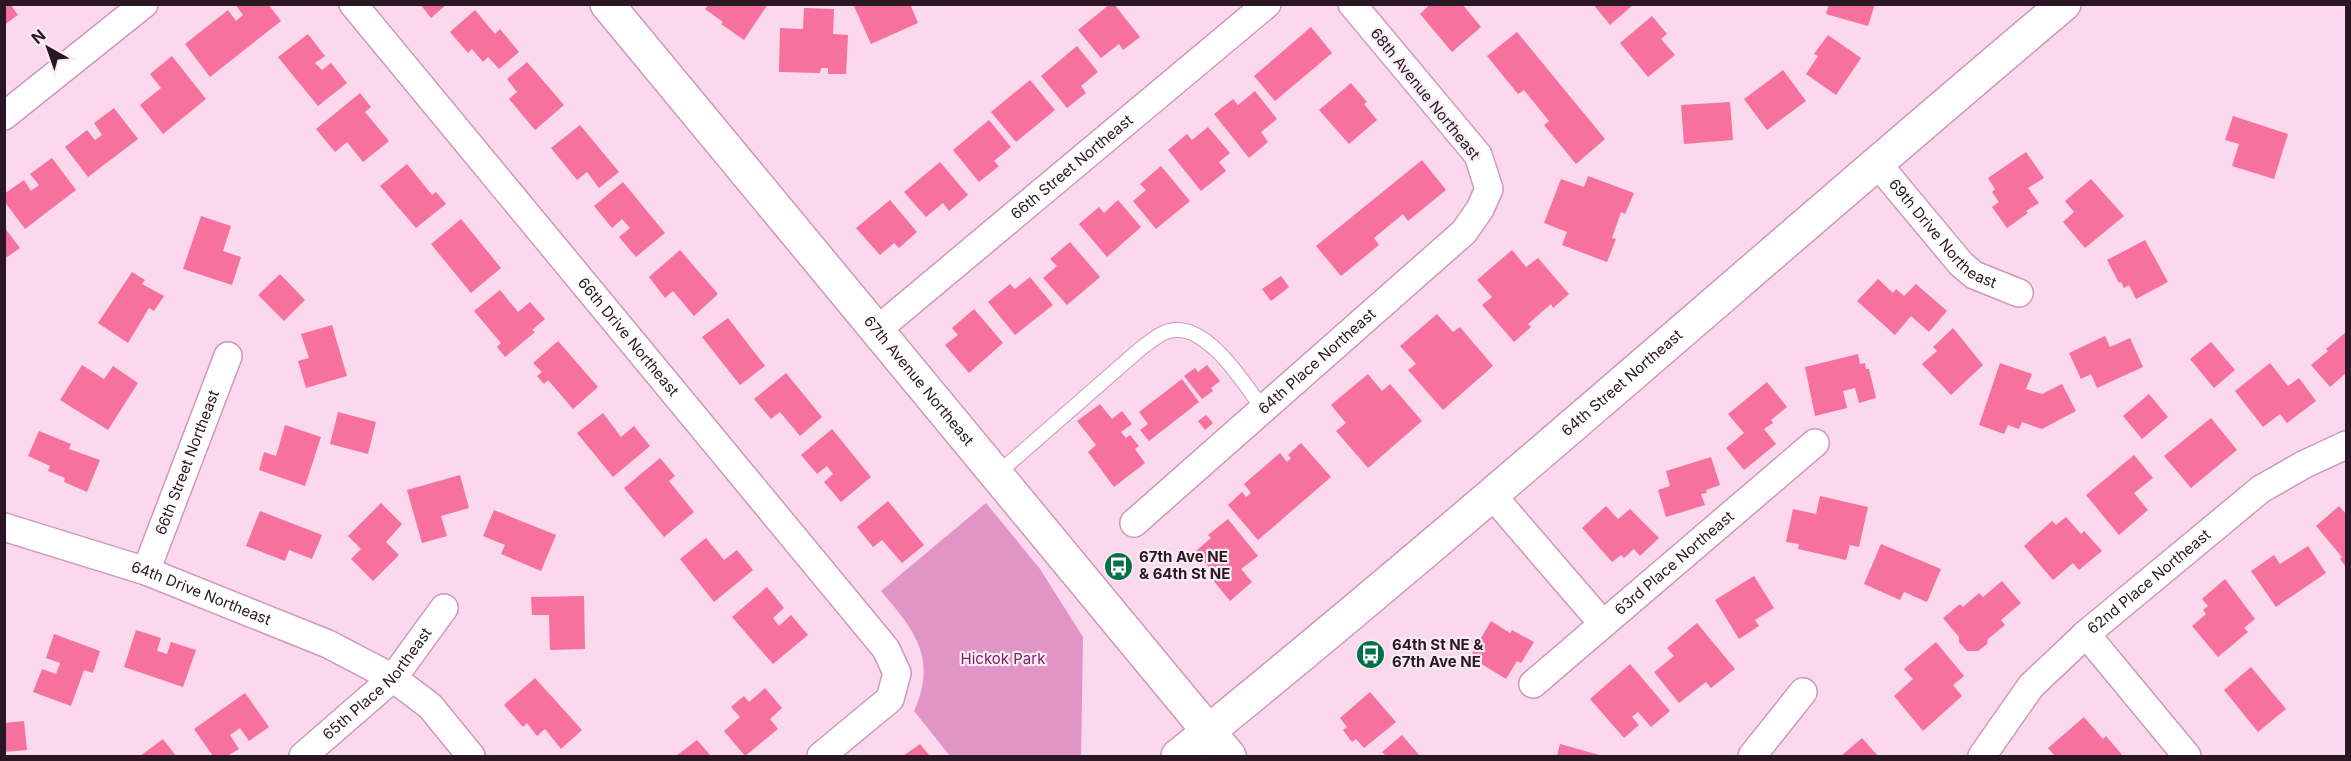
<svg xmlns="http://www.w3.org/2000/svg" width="2351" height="761" viewBox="0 0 2351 761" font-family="Inter,sans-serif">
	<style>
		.green { fill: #e095c6 }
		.building { fill: #f6719e }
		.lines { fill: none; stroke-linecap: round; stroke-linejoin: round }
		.lane-casing { stroke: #cf98bb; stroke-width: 16 }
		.street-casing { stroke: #cf98bb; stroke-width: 30 }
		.secondary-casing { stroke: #cf98bb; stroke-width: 36 }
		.lane { stroke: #fff; stroke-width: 14 }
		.street { stroke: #fff; stroke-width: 27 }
		.secondary { stroke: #fff; stroke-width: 33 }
		.labels { text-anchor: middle; stroke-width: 4.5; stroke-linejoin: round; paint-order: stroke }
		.street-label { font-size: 15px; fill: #2b1724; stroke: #f9edf4 }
		.poi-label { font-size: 15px; font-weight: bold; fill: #2b1724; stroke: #f9edf4; text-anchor: start }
		.park-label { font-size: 15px; fill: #821b68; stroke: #f9edf4 }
	</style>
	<rect width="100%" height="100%" fill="#fbd8ed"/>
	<path class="green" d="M986,503L1040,569L1083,637L1081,756H950L914,711C938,658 914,630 881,591Z"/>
	<path class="building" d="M4,4H10L18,15L4,25Z
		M235,4H268L281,21L210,77L185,44L228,10L236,21L243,15Z
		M420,4H447L431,18Z
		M709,4H768L744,40L721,24L723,22L705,9Z
		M853,4H910L918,23L871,44Z
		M1110,4H1114L1140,37L1123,50L1119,44L1101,58L1078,30Z
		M1430,4H1462L1481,27L1452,52L1420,14Z
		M1593,4H1634L1610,25Z
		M1829,4H1875L1868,26L1826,14Z
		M804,8L834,9L833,34L848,35L846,74H828V68H821L820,73L779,72L780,28L803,29Z
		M475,10L495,34L500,29L519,52L499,69L488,57L483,62L472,49L468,53L450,32Z
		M1652,16L1667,34L1661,39L1675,55L1648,77L1620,43Z
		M1311,27L1332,53L1275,101L1254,76Z
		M1517,32L1605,139L1576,164L1544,125L1549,121L1524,90L1518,94L1487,56Z
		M308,34L325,56L315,63L322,70L331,63L347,83L318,106L278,57Z
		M1828,35L1861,58L1836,95L1806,74L1818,56L1814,54Z
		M1077,46L1098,72L1081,86L1086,93L1067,108L1041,76Z
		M172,56L206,99L163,134L140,105L161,88L150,74Z
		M527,62L564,105L535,130L509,99L517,92L507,79Z
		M1783,70L1806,101L1767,130L1744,99Z
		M1030,80L1055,110L1016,142L991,112Z
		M1351,83L1367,102L1364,104L1377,120L1349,144L1319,110Z
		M1255,91L1277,119L1261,132L1268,142L1249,158L1214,114L1233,99L1238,105Z
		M360,93L371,107L365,112L389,141L363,162L347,142L335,152L316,129Z
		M1730,102L1733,140L1684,144L1681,105Z
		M114,108L138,139L88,177L65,147L87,130L95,140L102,135L94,123Z
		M2233,116L2288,134L2274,179L2232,166L2239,144L2225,140Z
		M989,120L1011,147L994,161L999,166L979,182L953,150Z
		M580,125L619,172L599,188L587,172L577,180L551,148Z
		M1208,127L1230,153L1219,162L1226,171L1201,191L1168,150L1187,134L1192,140Z
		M2026,152L2044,178L2028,188L2039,203L2026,211L2028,213L2007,228L1992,207L1999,202L1992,192L1995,189L1988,178Z
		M52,158L76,190L25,229L4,201V194L24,180L31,191L39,185L30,174Z
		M1422,160L1446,190L1408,221L1403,214L1374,238L1379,245L1341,276L1316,246Z
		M940,162L968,195L949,211L943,203L926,217L904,192Z
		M407,164L432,195L436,192L446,204L416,228L380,186Z
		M1161,166L1190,201L1156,229L1133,201L1146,190L1140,184Z
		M1588,176L1634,193L1625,214L1621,212L1612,238L1616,239L1607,262L1562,245L1567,232L1544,223L1561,179L1584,187Z
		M2091,179L2124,216L2085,248L2063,222L2074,212L2065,201Z
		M623,182L665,233L636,257L619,237L630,228L622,219L612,228L594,206Z
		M890,200L917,232L899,248L894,243L880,255L856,228Z
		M1118,200L1141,227L1107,257L1079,224L1099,207L1104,213Z
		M201,216L231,226L223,251L241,257L232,285L183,269Z
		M461,219L501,268L471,293L431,244Z
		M4,227L20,248L4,259Z
		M2145,240L2168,282L2136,299L2129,285L2124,288L2121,282L2119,283L2107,260Z
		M1070,242L1100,277L1067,305L1043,278L1057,266L1050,259Z
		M680,250L718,294L694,316L673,291L665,298L649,277Z
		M1512,250L1526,267L1538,258L1569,294L1553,308L1551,304L1528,324L1531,327L1514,342L1482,305L1492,297L1477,280Z
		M132,272L145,280L142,284L164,296L154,311L149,308L128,343L98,323Z
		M280,274L305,300L284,321L258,295Z
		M1281,276L1289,287L1271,301L1262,289Z
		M1030,277L1053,305L1015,335L988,302L1010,284L1015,289Z
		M1878,279L1893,293L1896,289L1904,296L1916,284L1947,311L1929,332L1911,316L1895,335L1857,301Z
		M500,290L518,312L530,302L545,319L532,330L535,332L505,357L497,347L501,343L474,311Z
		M974,309L1003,343L969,373L945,345L958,335L952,328Z
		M1437,314L1453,332L1460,327L1493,366L1443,410L1408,370L1416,364L1400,346Z
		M728,318L765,366L740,385L702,337Z
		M332,325L347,376L306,388L298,361L309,358L301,334Z
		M1953,328L1983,365L1951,395L1922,364L1937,351L1933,347Z
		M2346,332V373L2330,387L2311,365L2328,351L2326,349Z
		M2105,336L2110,347L2130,338L2143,367L2097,388L2091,374L2081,379L2069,353Z
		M558,341L598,387L573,409L548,380L544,384L537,376L542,372L533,363Z
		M2211,342L2235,370L2214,388L2190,359Z
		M1858,354L1860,364L1865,363L1866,369H1869L1876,398L1859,403L1855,388L1843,391L1847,408L1815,416L1805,367Z
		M2000,363L2032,374L2026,389L2042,394L2062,384L2076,411L2042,429L2022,422L2019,429L2008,425L2004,434L1979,425Z
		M2270,363L2288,386L2299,378L2316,401L2287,423L2280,414L2263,427L2235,391Z
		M82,365L104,379L113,366L138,383L108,430L60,400Z
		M1207,365L1220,381L1211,388L1213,391L1202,399L1184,376L1195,368L1198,372Z
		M786,373L822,417L800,436L780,412L771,419L754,399Z
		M1368,374L1382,391L1390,384L1422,421L1368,468L1336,431L1346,423L1331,405Z
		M1182,379L1199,402L1149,441L1140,430L1148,424L1139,412Z
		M1767,382L1787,407L1771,420L1773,423L1764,429L1776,444L1744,470L1726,448L1744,433L1728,414Z
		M2149,394L2168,417L2142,439L2123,416Z
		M1100,404L1112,419L1122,411L1132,424L1121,432L1126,438L1130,435L1139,446L1135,449L1145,463L1114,487L1088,452L1096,445L1077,421Z
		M338,412L376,422L368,454L330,444Z
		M603,413L621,437L634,426L650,446L613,477L577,433Z
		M1206,415L1213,423L1205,430L1198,421Z
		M2211,418L2237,450L2191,488L2164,456Z
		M285,425L321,437L305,486L259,470L264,452L276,456Z
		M832,429L871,477L841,502L824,482L833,474L827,466L817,474L801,455Z
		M39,431L71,444L69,449L100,460L87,492L64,482L65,478L48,471L50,466L28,456Z
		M1301,443L1331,477L1258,540L1228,505L1242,492L1246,497L1251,493L1244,484L1280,453L1287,462L1291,458L1288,455Z
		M2134,455L2153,478L2134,493L2148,510L2119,535L2086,495Z
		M1711,457L1720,485L1706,490L1707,493L1701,494L1705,505L1666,517L1658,490L1670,486L1666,471Z
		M660,458L675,476L669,481L694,512L664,537L624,488Z
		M460,475L469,508L441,516L447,536L422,543L407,490Z
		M1820,496L1868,507L1859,547L1850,545L1846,560L1798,549L1799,544L1786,542L1793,509L1816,514Z
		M888,501L924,545L902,563L882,540L873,547L857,527Z
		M381,503L402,524L386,542L399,555L373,581L351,559L361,549L348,536Z
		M1606,506L1618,519L1630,509L1659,538L1640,556L1634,549L1624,558L1621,555L1612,562L1582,528Z
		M2339,506L2346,514V567L2340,559L2342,557L2316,526Z
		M494,510L556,535L541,571L501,554L505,545L483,536Z
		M260,511L322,535L312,559L289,550L285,561L246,546Z
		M2066,517L2081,534L2084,531L2102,551L2079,570L2073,563L2053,580L2024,546L2052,521L2056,525Z
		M1228,519L1258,556L1241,569L1252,582L1230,601L1213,580L1216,576L1196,551L1211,538L1208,535Z
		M706,538L724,560L737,550L753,570L714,602L680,559Z
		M1881,544L1941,569L1927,602L1904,592L1900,600L1864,584Z
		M2308,546L2326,573L2276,607L2251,571L2274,555L2280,564Z
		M1754,576L1774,608L1755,620L1759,626L1739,639L1715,600Z
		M2225,579L2255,619L2244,628L2248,632L2218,657L2192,626L2206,614L2203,610L2208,606L2202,599Z
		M2002,581L2021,603L2001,620L2005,625L1988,639L1987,644L1978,651H1967L1959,642V637L1943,618L1960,604L1963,607L1979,593L1983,597Z
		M767,587L784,608L773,618L779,626L791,615L808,635L773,664L732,617Z
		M584,596L585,649L550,650L549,615H532L531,597Z
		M1491,621L1510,633L1512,630L1534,642L1521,663L1517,661L1506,679L1470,657Z
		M1697,623L1735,669L1711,688L1706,682L1679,703L1654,672L1674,656L1667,648Z
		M136,630L161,638L157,651L167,654L171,642L196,650L183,687L124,667Z
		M54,634L100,651L93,673L84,670L71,706L33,692L42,669L56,674L60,663L46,658Z
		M1936,642L1964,676L1953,685L1962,696L1923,731L1894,696L1913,679L1904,669Z
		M1630,664L1670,711L1651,727L1638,712L1632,717L1639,725L1624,738L1590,699Z
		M2251,667L2286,709L2258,732L2224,690Z
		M535,678L582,730L561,749L545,729L537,736L527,723L523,727L504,705Z
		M765,688L782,708L770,719L778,729L745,756L724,731L740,717L731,707L744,696L749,702Z
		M1370,692L1396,722L1364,748L1356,739L1352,742L1343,730L1347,727L1340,718Z
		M245,693L269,727L249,741L240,728L230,735L239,749L227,756H213L194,729Z
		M2084,717L2103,739L2106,736L2123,756H2055L2048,748Z
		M24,721L27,750L4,752V723Z
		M1402,735L1420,756H1386L1382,752Z
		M1862,738L1878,756H1841Z
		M163,739L176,756H140Z
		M697,740L711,756H676Z
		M920,744L930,756H903Z
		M1560,744L1603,756H1557Z"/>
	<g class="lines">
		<defs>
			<path id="lane" d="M996,475L1139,350C1150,342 1161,331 1175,330C1210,327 1245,385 1263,409"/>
			<g id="street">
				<path id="s1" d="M353,4L886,649L897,673L890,699L821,756"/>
				<path d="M4,116L144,4"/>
				<path id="s2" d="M1876,162L1961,264L1974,275L2019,293"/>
				<path id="s3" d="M877,330L1267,4"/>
				<path d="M1492,495L1603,624"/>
				<path id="s4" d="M1134,523L1464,232L1480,209L1489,189L1478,155L1352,4"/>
				<path id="s5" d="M4,527L146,571L328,644L393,678L430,706L471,756"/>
				<path id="s6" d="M146,571L228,356"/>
				<path d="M2086,634L2187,756"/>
				<path id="s7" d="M1533,684L1815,443"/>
				<path id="s8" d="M303,756L393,678L444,608"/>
				<path d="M1752,756L1803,692"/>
				<path id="s9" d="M1982,756L2031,686L2086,634L2261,489L2305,464L2346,445"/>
			</g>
			<g id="secondary">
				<path id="s10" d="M607,4L1229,756"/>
				<path id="s11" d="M1178,756C1479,513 1767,254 2064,4"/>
			</g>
		</defs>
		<use href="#lane" class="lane-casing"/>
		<use href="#street" class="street-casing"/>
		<use href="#secondary" class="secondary-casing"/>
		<use href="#lane" class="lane"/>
		<use href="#street" class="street"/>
		<use href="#secondary" class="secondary"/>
	</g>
	<defs>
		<symbol id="bus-disc" viewBox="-11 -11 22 22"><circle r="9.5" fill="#01714a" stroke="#f9edf4"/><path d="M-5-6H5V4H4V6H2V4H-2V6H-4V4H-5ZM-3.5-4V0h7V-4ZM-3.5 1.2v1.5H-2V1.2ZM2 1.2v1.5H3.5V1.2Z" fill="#fff"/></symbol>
	</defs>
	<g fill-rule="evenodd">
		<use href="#bus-disc" x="1102" y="550" width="33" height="33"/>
		<use href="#bus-disc" x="1354" y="638" width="33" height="33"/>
	</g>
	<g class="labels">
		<g class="street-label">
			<text transform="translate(1425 94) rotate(51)" y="5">68th Avenue Northeast</text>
			<text dy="5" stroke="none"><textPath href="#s3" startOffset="254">66th Street Northeast</textPath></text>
			<text dy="5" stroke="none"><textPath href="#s2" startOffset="99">69th Drive Northeast</textPath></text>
			<text dy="5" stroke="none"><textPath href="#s1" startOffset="432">66th Drive Northeast</textPath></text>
			<text dy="5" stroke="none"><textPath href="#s4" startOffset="244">64th Place Northeast</textPath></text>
			<text dy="5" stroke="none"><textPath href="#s10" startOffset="489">67th Avenue Northeast</textPath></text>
			<text dy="5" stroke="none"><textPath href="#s11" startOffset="580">64th Street Northeast</textPath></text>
			<text dy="5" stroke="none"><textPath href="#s6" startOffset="116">66th Street Northeast</textPath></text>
			<text dy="5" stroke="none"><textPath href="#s7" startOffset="186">63rd Place Northeast</textPath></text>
			<text dy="5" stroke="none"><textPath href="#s9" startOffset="243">62nd Place Northeast</textPath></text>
			<text dy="5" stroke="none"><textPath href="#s5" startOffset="208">64th Drive Northeast</textPath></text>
			<text dy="5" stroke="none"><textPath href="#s8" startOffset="104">65th Place Northeast</textPath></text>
		</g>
		<g class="poi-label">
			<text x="1139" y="562">67th Ave NE<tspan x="1139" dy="17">&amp; 64th St NE</tspan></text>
			<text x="1392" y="650">64th St NE &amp;<tspan x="1392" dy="17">67th Ave NE</tspan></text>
		</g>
		<g class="park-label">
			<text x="1003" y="664">Hickok Park</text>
		</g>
	</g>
	<rect width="2351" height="761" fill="none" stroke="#2b1724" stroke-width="12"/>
	<g transform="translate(48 48) rotate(320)" stroke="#f9edf4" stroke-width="4.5" paint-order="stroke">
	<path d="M0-4.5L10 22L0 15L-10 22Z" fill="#2b1724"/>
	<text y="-9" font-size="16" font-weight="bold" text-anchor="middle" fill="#2b1724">N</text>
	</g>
</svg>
